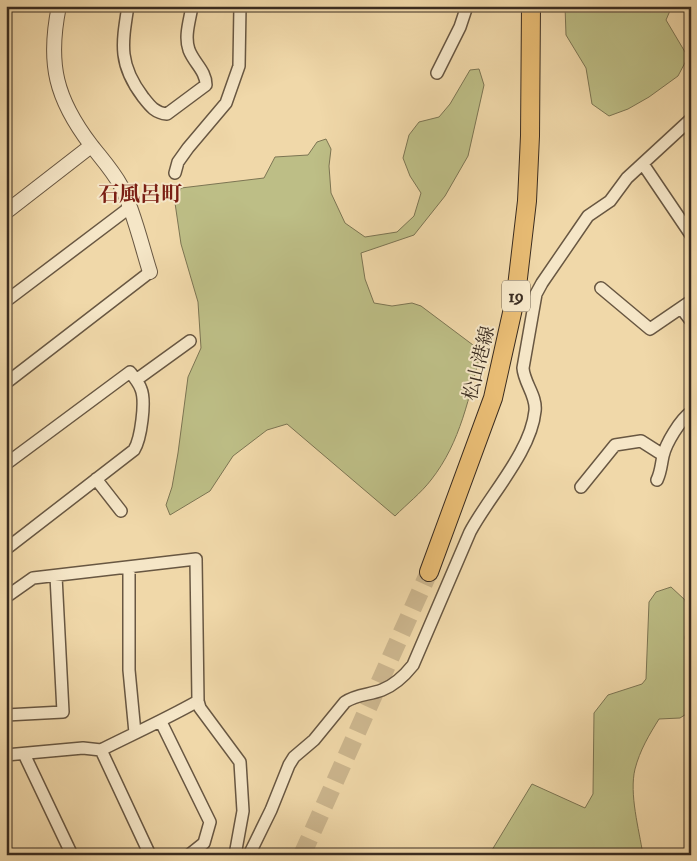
<svg xmlns="http://www.w3.org/2000/svg" width="697" height="861" viewBox="0 0 697 861" font-family="'IM FELL DW Pica','Noto Serif JP',serif">
	<style>
		.green { fill: #bdbe86; stroke: #7c7553 }
		.lines { fill: none; stroke-linecap: round; stroke-linejoin: round }
		.primary-tunnel { stroke: #ccb68e; stroke-width: 18; stroke-dasharray: 18 9; stroke-linecap: butt }
		.minor-casing { stroke: #685742; stroke-width: 14 }
		.tertiary-casing { stroke: #685742; stroke-width: 16 }
		.primary-casing { stroke: #3a2c20; stroke-width: 20 }
		.minor { stroke: #f5e6c7; stroke-width: 11 }
		.tertiary { stroke: #f5e6c7; stroke-width: 14 }
		.primary { stroke: #e8bc74; stroke-width: 18 }
		.labels { text-anchor: middle; stroke-width: 4; stroke-linejoin: round; paint-order: stroke }
		.shield { fill: #f5e6c7; stroke: #726452; stroke-width: 1 }
		.shield-label { font-size: 18px; font-weight: bold; fill: #3a2c20 }
		.street-label { font-size: 19px; fill: #3a2c20; stroke: #f5e6c7 }
		.quarter-label { font-size: 21px; font-weight: bold; fill: #7a1f14; stroke: #f5e6c7 }
	</style>
	<rect width="100%" height="100%" fill="#f0d8a9"/>
	<filter id="stains"><feTurbulence type="fractalNoise" baseFrequency=".004" numOctaves="4"/><feColorMatrix values="0 0 0 0 .2 0 0 0 0 .09 0 0 0 0 .02 0 0 0 .5 -.17"/></filter>
	<radialGradient id="worn" r=".72"><stop offset=".6" stop-color="#630" stop-opacity="0"/><stop offset="1" stop-color="#630" stop-opacity=".3"/></radialGradient>
	<path class="green" d="M565,6H672L666,20L688,57L678,76L649,97L628,109L609,116L592,104L586,68L566,35Z
		M479,69L484,85L468,156L445,196L414,235L361,253L365,279L374,303L392,306L412,303L421,306L481,351C469,396 461,442 431,480C421,493 407,504 395,516L287,424L267,430L233,456L210,491L170,515L166,505L172,487L178,453L188,377L201,348L198,302L181,244L175,203L181,188L264,178L275,157L308,155L317,142L326,139L331,149L329,166L331,193L345,223L365,237L397,232L414,216L421,193L410,176L403,158L409,135L419,122L439,117L450,104L470,70Z
		M671,587L685,600L688,615L685,638L691,666V711L680,718L659,719C649,735 640,750 635,769C629,794 639,829 643,855H492V850L532,784L585,808L593,794L594,713L608,695L642,684L646,679L649,602L656,592Z"/>
	<g class="lines">
		<path class="primary-tunnel" d="M302,855L429,572"/>
		<defs>
			<path id="minor" d="M128,6C122,44 118,64 143,97C150,106 155,113 167,114L206,85C206,71 194,63 189,50C184,36 190,20 192,6
				M437,73L460,27L467,6
				M643,164L691,235
				M175,173L178,162L188,148L226,103L239,66L240,6
				M601,288L650,329L691,301
				M6,301L129,208
				M681,308L691,321
				M136,380L190,341
				M6,383L150,272
				M6,464L130,372C134,377 139,383 141,389C146,401 141,439 134,450L6,549
				M96,479L121,511
				M657,480C661,472 661,465 663,456C666,443 680,420 691,412
				M581,487L615,445L641,441L663,455
				M129,568V670L135,733
				M6,597L33,578L196,559L198,701C166,719 133,734 101,750
				M198,701L200,708L240,762L243,811L235,855
				M6,715L63,712L56,576
				M161,722L210,822L204,843L189,855
				M24,754L72,855
				M6,755L83,748L101,750L150,855
				M249,855L271,810L289,765L294,757L314,740L345,702C357,694 369,695 382,690C395,685 405,675 413,665L470,532C489,496 531,452 535,411C537,396 524,383 523,368L536,294L542,283L588,216L610,201L627,178L691,119"/>
			<path id="tertiary" d="M59,6C47,64 56,99 91,145C101,158 113,171 121,186C133,208 142,247 150,272
				M6,212L91,146"/>
			<path id="primary" d="M429,572L493,398L516,295L527,201L530,136L531,6"/>
		</defs>
		<use href="#minor" class="minor-casing"/>
		<use href="#tertiary" class="tertiary-casing"/>
		<use href="#primary" class="primary-casing"/>
		<use href="#minor" class="minor"/>
		<use href="#tertiary" class="tertiary"/>
		<use href="#primary" class="primary"/>
	</g>
	<g class="labels">
		<rect class="shield" x="502" y="280.5" width="28" height="31" rx="4"/>
		<g class="shield-label">
			<text x="516" y="302">19</text>
		</g>
		<g class="street-label">
			<text transform="translate(478 363) rotate(-76)" y="7">松山港線</text>
		</g>
		<g class="quarter-label">
			<text x="140" y="201">石風呂町</text>
		</g>
	</g>
	<rect width="697" height="861" fill="none" stroke="#f0d8a9" stroke-width="25"/>
	<rect x="8" y="8" width="682" height="846" fill="none" stroke="#3a2c20" stroke-width="2.5"/>
	<rect x="12" y="12" width="672" height="836" fill="none" stroke="#3a2c20"/>
	<rect width="100%" height="100%" filter="url(#stains)"/>
	<rect width="100%" height="100%" fill="url(#worn)"/>
</svg>
